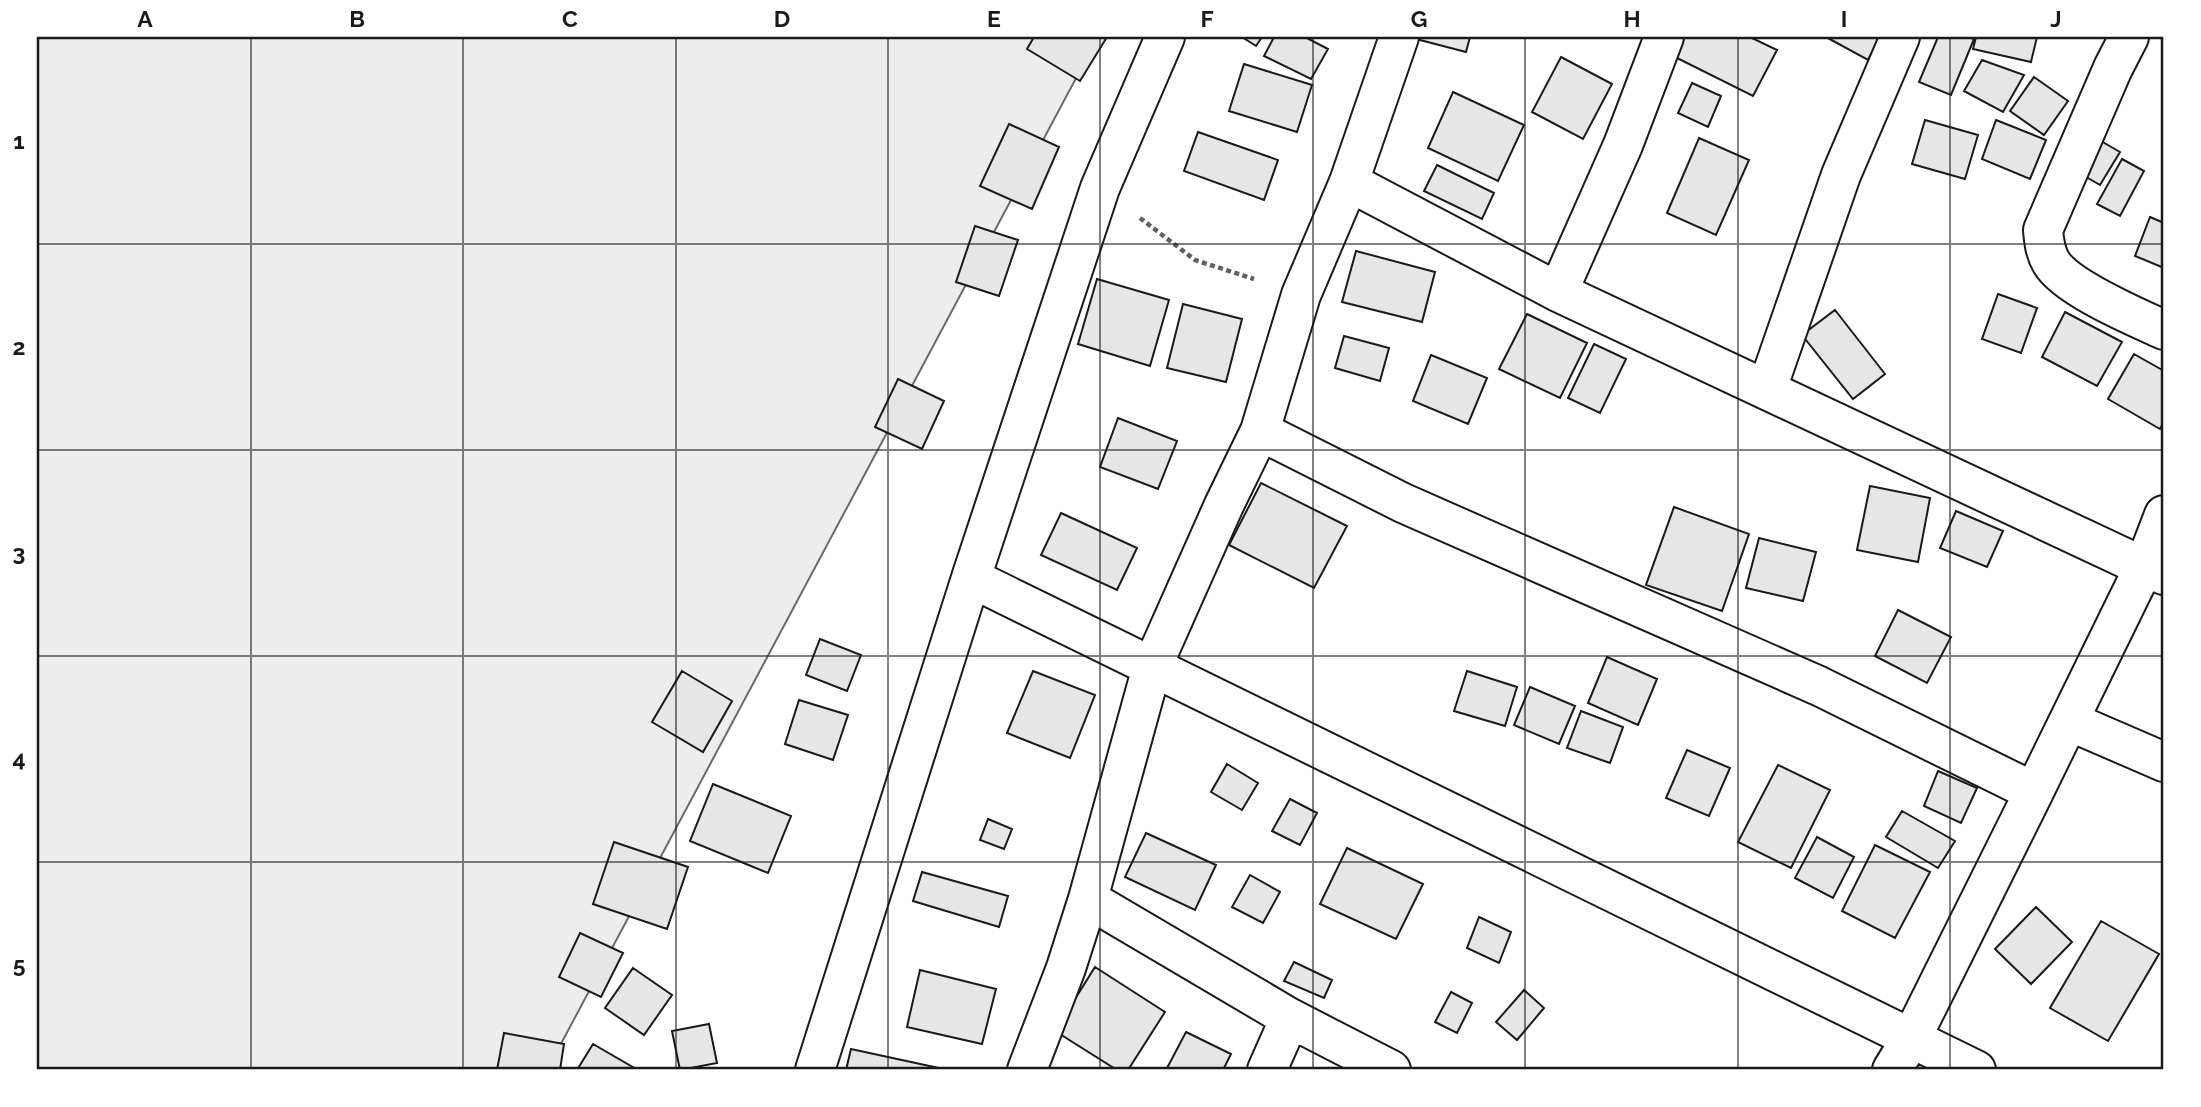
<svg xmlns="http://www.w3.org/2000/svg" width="2201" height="1107" viewBox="0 0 2201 1107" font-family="Raleway,sans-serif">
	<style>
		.built { fill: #ededed; stroke: #6a6a6a; stroke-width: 2 }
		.building { fill: #e6e6e6; stroke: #1a1a1a; stroke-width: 2 }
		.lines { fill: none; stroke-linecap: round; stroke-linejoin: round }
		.street-casing { stroke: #1a1a1a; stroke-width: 42 }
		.path { stroke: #5f5f5f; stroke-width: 4.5; stroke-dasharray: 5 3.5; stroke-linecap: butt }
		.street { stroke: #fff; stroke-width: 38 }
		.grid { fill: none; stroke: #1a1a1a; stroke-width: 2; stroke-opacity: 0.55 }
		.neatline { fill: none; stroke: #1a1a1a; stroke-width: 2.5 }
		.grid-label { font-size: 23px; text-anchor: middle; font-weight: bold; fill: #1a1a1a }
	</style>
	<rect width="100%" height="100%" fill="#fff"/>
	<path class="built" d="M37,37H1098L547,1070H37Z"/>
	<path class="building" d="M1034,37H1107L1080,81L1027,49Z
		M1242,37H1262L1256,46Z
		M1274,37H1305L1328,49L1311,79L1264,56Z
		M1421,37H1470L1466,52L1420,40Z
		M1678,37H1750L1777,50L1753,96L1669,54Z
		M1826,37H1880L1868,60Z
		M1938,37H1968L1974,39L1951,95L1919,82Z
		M1976,37H2037L2031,62L1973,49Z
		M1561,57L1612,84L1583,139L1532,112Z
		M1982,60L2024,75L2003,112L1964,91Z
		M1244,64L1312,85L1297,132L1229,111Z
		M2034,77L2068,101L2044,135L2010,111Z
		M1692,83L1721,96L1708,127L1678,113Z
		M1453,92L1524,125L1498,181L1428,148Z
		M1925,120L1978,135L1965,179L1912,164Z
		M1996,120L2046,140L2030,179L1982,159Z
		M1009,124L1059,147L1032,209L980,186Z
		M1198,132L1278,160L1264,200L1184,171Z
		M2094,137L2120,152L2100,185L2074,170Z
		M1699,138L1749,160L1716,235L1667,213Z
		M2122,159L2144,171L2120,216L2097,204Z
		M1437,165L1494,193L1482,219L1424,191Z
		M2150,217L2164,223V268L2135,256Z
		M975,226L1018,240L999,296L956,282Z
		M1356,251L1435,272L1422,322L1342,302Z
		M1097,279L1169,300L1150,366L1078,344Z
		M1998,294L2037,308L2021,353L1982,339Z
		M1183,304L1242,319L1226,382L1167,368Z
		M1835,310L1885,374L1853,399L1802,335Z
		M2065,312L2122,342L2097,386L2042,357Z
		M1527,314L1587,343L1560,398L1499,369Z
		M1344,336L1389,348L1380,381L1335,368Z
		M1594,344L1626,359L1600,413L1568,398Z
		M2134,354L2164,371V422L2160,429L2108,399Z
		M1431,355L1487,378L1468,424L1413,401Z
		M898,379L944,401L922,449L875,427Z
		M1118,418L1177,441L1158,489L1100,467Z
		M1261,483L1347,526L1314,588L1229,545Z
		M1870,486L1930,498L1918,562L1857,550Z
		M1674,507L1749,534L1722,611L1646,585Z
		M1956,511L2003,531L1987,567L1940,548Z
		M1061,513L1137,548L1117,590L1041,555Z
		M1759,538L1816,552L1803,601L1746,588Z
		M1898,610L1951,637L1927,683L1875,656Z
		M820,639L861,655L847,691L806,675Z
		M1607,657L1657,679L1638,725L1588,703Z
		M682,671L732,701L703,752L652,722Z
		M1033,671L1095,695L1070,758L1007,733Z
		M1467,671L1517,687L1505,726L1454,711Z
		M1530,687L1575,706L1559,744L1514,725Z
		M799,700L848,715L833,760L785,744Z
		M1581,711L1623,727L1610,763L1567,748Z
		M1687,750L1730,768L1709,816L1666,798Z
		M1227,764L1258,783L1242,810L1211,792Z
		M1778,765L1830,790L1791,868L1738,842Z
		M1938,771L1977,788L1961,823L1924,806Z
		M713,784L791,816L768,873L690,841Z
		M1290,799L1317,813L1300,845L1272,831Z
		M1902,811L1955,841L1938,868L1886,837Z
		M988,819L1012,829L1004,849L980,840Z
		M1146,833L1216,865L1195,910L1125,877Z
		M1817,837L1854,857L1833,898L1795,878Z
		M614,842L688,867L667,929L593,904Z
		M1875,845L1930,872L1895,938L1842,911Z
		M1347,848L1423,884L1396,939L1320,904Z
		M922,872L1008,896L999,927L913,901Z
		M1250,875L1280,892L1263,923L1232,907Z
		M2036,907L2072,942L2031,984L1995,949Z
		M1479,917L1511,932L1499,963L1467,948Z
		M2101,921L2159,954L2108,1041L2050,1008Z
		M580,933L623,953L601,997L559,977Z
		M1294,962L1332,980L1324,998L1284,981Z
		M1095,967L1165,1012L1128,1070H1117L1055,1031Z
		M633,968L672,995L644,1035L605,1008Z
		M920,970L996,989L982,1044L907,1027Z
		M1524,990L1544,1008L1517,1040L1496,1022Z
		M1451,992L1472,1003L1457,1033L1435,1022Z
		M709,1024L717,1063L680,1070L672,1031Z
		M1186,1032L1231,1054L1223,1070H1166Z
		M504,1033L564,1044L560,1070H497Z
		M593,1044L636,1069L635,1070H577Z
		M851,1049L948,1070H846Z"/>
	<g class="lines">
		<defs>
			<path id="street" d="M2129,37L2113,68L2043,230C2044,241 2045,252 2051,262C2066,288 2136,317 2164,330
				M1349,182L1399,37
				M1558,292L1623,145L1664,37
				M1767,389L1841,175L1900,37
				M2164,515L2144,567L2164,575
				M971,578L1976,1070
				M2069,721L2164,762
				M1088,899L1290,1018L1391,1070
				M815,1070L971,578L1100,188L1165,37
				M1027,1070L1066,968L1088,899L1152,667L1224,505L1260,431
				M1267,1070L1290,1018
				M1892,1070L1912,1037C1990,881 2068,724 2144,567L1558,292L1349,182L1301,295L1260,431L1403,503L1819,686L2034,792"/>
		</defs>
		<use href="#street" class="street-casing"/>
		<path class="path" d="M1140,218L1195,260L1254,279"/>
		<use href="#street" class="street"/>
	</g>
	<path class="grid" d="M251,37V1070M463,37V1070M676,37V1070M888,37V1070M1100,37V1070M1313,37V1070M1525,37V1070M1738,37V1070M1950,37V1070M37,244H2164M37,450H2164M37,656H2164M37,862H2164"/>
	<rect width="2201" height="1107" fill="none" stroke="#ffffff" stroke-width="77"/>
	<rect x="38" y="38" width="2124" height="1030" class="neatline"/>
	<g class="grid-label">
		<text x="145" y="27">A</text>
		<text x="357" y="27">B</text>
		<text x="570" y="27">C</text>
		<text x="782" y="27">D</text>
		<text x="994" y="27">E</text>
		<text x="1207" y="27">F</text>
		<text x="1419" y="27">G</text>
		<text x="1632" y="27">H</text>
		<text x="1844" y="27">I</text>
		<text x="2056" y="27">J</text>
		<text x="19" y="149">1</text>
		<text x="19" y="355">2</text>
		<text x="19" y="561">3</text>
		<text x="19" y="767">4</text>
		<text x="19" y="973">5</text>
	</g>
</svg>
